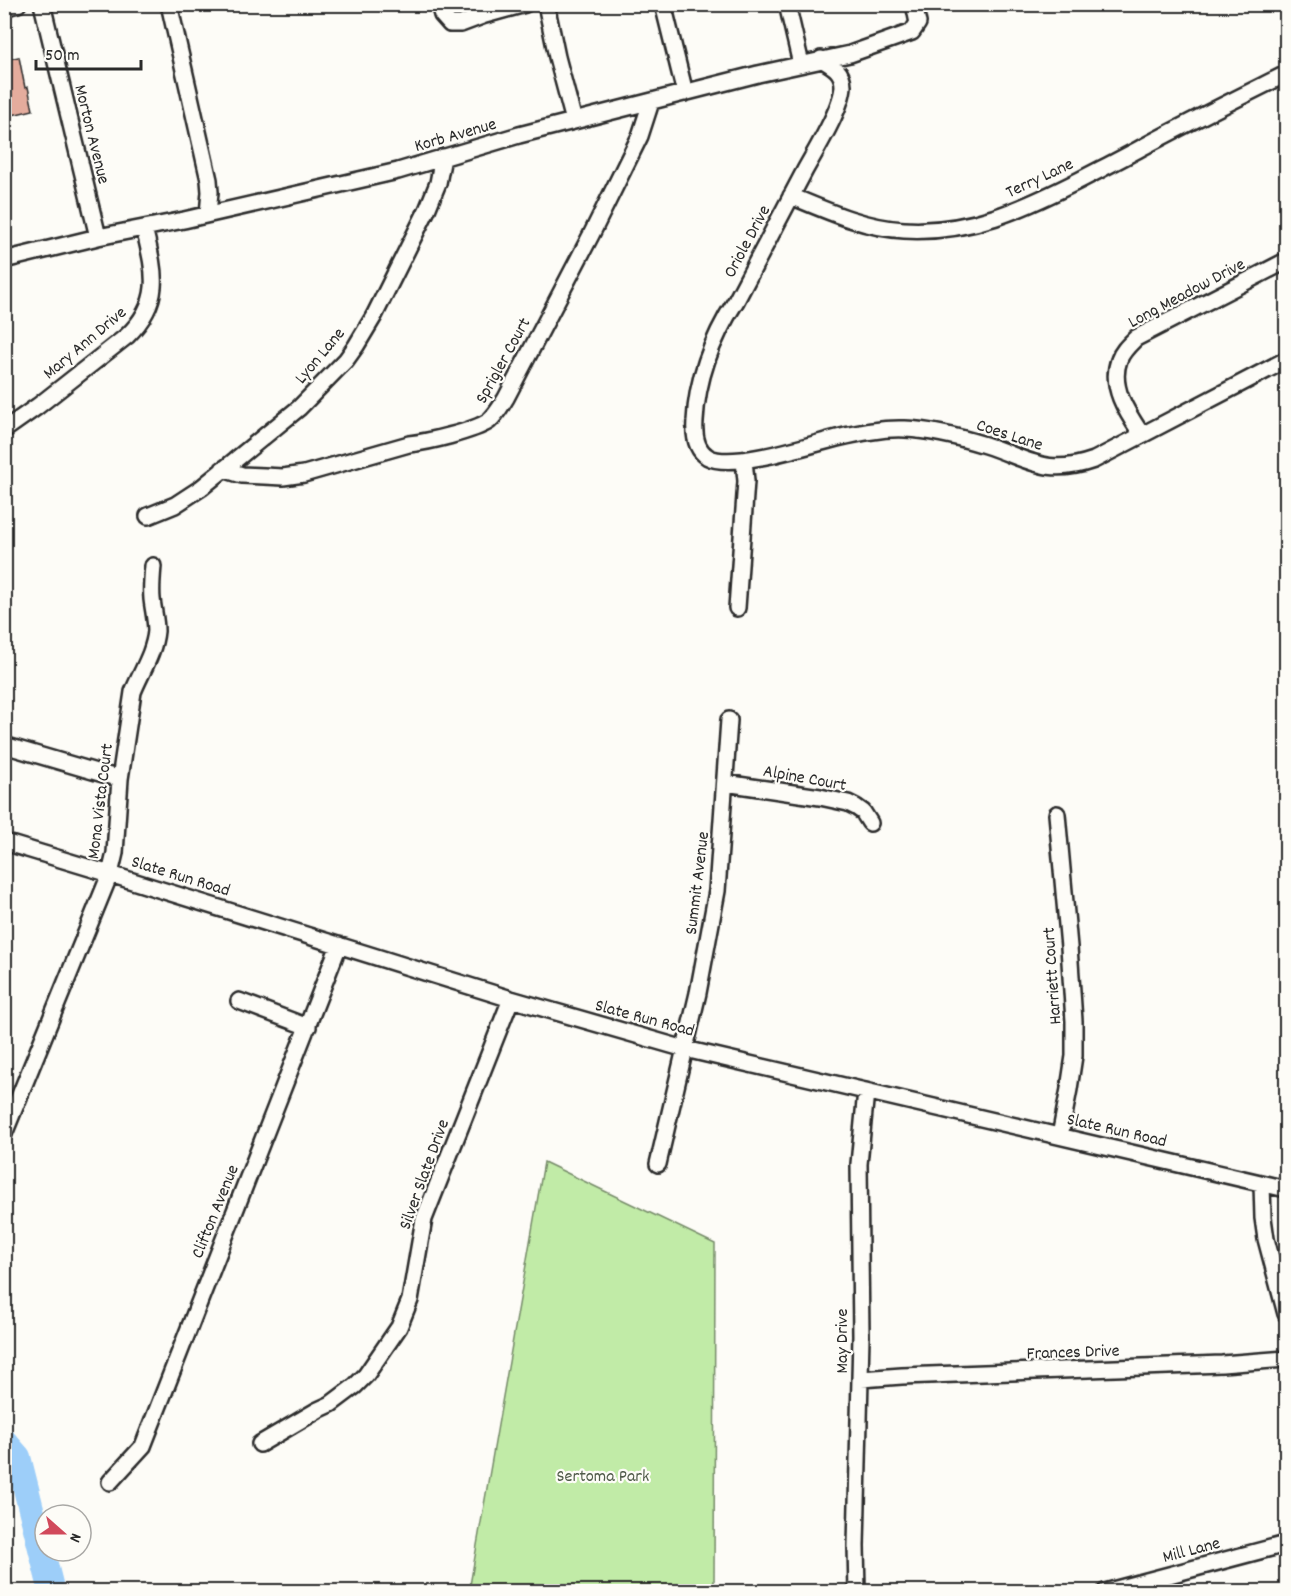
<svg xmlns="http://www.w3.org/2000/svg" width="1291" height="1596" viewBox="0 0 1291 1596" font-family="Dekko,sans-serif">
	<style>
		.green { fill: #c1eba7; stroke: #768b69; stroke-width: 1.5 }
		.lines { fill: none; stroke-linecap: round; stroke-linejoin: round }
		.river { stroke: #9dcef9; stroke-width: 26 }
		.building { fill: #e4ac9d; stroke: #2b2b2b; stroke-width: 1.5 }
		.minor-casing { stroke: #2b2b2b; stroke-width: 20 }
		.minor { stroke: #fdfcf7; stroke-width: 15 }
		.labels { text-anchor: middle; stroke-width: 4.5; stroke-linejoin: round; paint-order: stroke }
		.street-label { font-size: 18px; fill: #2b2b2b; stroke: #fdfcf7 }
		.park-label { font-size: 18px; fill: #505b4a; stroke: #fdfcf7 }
	</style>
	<rect width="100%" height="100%" fill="#fdfcf7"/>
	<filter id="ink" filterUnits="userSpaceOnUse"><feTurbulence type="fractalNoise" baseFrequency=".0167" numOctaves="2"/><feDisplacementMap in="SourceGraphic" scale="12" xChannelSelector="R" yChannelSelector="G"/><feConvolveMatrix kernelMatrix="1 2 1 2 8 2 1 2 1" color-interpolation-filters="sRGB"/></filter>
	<g filter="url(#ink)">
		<path class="green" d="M544,1162L715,1244L714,1591H469Z"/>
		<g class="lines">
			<path class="river" d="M4,1441L18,1457L52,1592"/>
		</g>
		<path class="building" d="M19,57L25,88L28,87L33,110L4,117V60Z"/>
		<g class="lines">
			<defs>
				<path id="minor" d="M42,4L98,237
					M169,4L209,180L210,192L208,214
					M439,4L442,15L450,24H461L485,15L525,4
					M546,4L557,57L574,121
					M663,4L685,93
					M787,4L801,64
					M4,8L18,4
					M821,59C833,66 843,71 843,86C842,108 816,150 805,170C782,214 759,258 736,301C713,337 697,378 695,421C694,434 695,449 708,457C732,470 809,445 837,438C859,433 882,428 905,429C932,430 959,437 985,445C1029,459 1046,477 1094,460L1286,360
					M791,196C827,211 865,228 904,230C969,234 1023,209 1080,180C1101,169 1121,159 1141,148C1189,122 1238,98 1286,74
					M4,260L98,237L184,220L398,171L519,135L758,74L850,54L912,32L918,23L914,4
					M4,430L38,406L127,336C163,301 155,273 144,228
					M1142,435C1128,414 1109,387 1119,360C1122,351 1129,345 1136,338L1286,261
					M223,469L242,475L264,476L283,477L304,474L409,444C428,442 474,431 489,421C496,415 501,406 506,398L591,235L640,136L651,102
					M148,516L175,505L201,488L299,408L346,360L356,346L374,316L427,210L438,183L443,157
					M737,608L746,481L744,460
					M4,745L120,779
					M725,783L820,797L848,803L856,807L863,812L870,823
					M1057,814L1069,947L1074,1021V1056L1069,1089L1060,1136
					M4,842L110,874L511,999L685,1049L1286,1189
					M239,1001L308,1027
					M4,1134L110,874L115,853L120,779L133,692C141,672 154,653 156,631C156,620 153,609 152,599C151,588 152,577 153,566
					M658,1164L698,993L717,891L729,720
					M1262,1184L1263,1218L1266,1239L1286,1314
					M861,1379L902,1376L1222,1364L1286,1359
					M260,1444L318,1410L331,1404L355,1386L366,1375L399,1327L410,1300L424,1219L511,999
					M110,1482L143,1446L339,945
					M857,1592L856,1546L861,1336L859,1164L866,1091
					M1105,1592L1286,1544"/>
			</defs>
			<use href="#minor" class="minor-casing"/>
			<use href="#minor" class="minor"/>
		</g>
	</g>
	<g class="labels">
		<g class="street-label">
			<text transform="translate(93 134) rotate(76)" y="6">Morton Avenue</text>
			<text transform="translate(455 134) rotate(-16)" y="6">Korb Avenue</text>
			<text transform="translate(1039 177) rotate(-25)" y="6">Terry Lane</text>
			<text transform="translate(746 241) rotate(-62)" y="6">Oriole Drive</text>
			<text transform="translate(1186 292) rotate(-28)" y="6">Long Meadow Drive</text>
			<text transform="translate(84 342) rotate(-40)" y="6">Mary Ann Drive</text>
			<text transform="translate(319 355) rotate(-50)" y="6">Lyon Lane</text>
			<text transform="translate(502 360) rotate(-61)" y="6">Sprigler Court</text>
			<text transform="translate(1010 434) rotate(18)" y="6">Coes Lane</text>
			<text transform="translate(805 777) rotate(10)" y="6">Alpine Court</text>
			<text transform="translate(99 801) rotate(-83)" y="6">Mona Vista Court</text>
			<text transform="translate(181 875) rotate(17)" y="6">Slate Run Road</text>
			<text transform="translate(696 883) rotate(-83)" y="6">Summit Avenue</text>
			<text transform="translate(1051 976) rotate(-94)" y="6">Harriett Court</text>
			<text transform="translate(645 1017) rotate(15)" y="6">Slate Run Road</text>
			<text transform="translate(1117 1129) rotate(13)" y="6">Slate Run Road</text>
			<text transform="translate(423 1174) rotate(-70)" y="6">Silver Slate Drive</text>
			<text transform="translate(214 1211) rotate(-68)" y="6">Clifton Avenue</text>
			<text transform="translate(841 1341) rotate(-90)" y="6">May Drive</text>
			<text transform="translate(1073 1351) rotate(-2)" y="6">Frances Drive</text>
			<text transform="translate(1191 1549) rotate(-15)" y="6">Mill Lane</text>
		</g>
		<g class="park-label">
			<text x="603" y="1481">Sertoma Park</text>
		</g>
	</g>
	<rect width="1291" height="1596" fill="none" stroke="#fdfcf7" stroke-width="24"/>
	<rect x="12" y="12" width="1267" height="1572" fill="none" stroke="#2b2b2b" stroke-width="2" filter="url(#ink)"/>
	<g transform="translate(63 1533) rotate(111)"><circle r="28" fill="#fdfcf7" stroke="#a9a8a5" stroke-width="1.5"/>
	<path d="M0-4.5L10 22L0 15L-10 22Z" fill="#d1495b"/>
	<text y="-9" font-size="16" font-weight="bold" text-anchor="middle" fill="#2b2b2b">N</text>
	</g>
	<path d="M36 60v9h105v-9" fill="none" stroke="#2b2b2b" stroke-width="3"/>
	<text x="45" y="60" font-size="18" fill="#2b2b2b" stroke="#fdfcf7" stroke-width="4.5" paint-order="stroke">50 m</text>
</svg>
